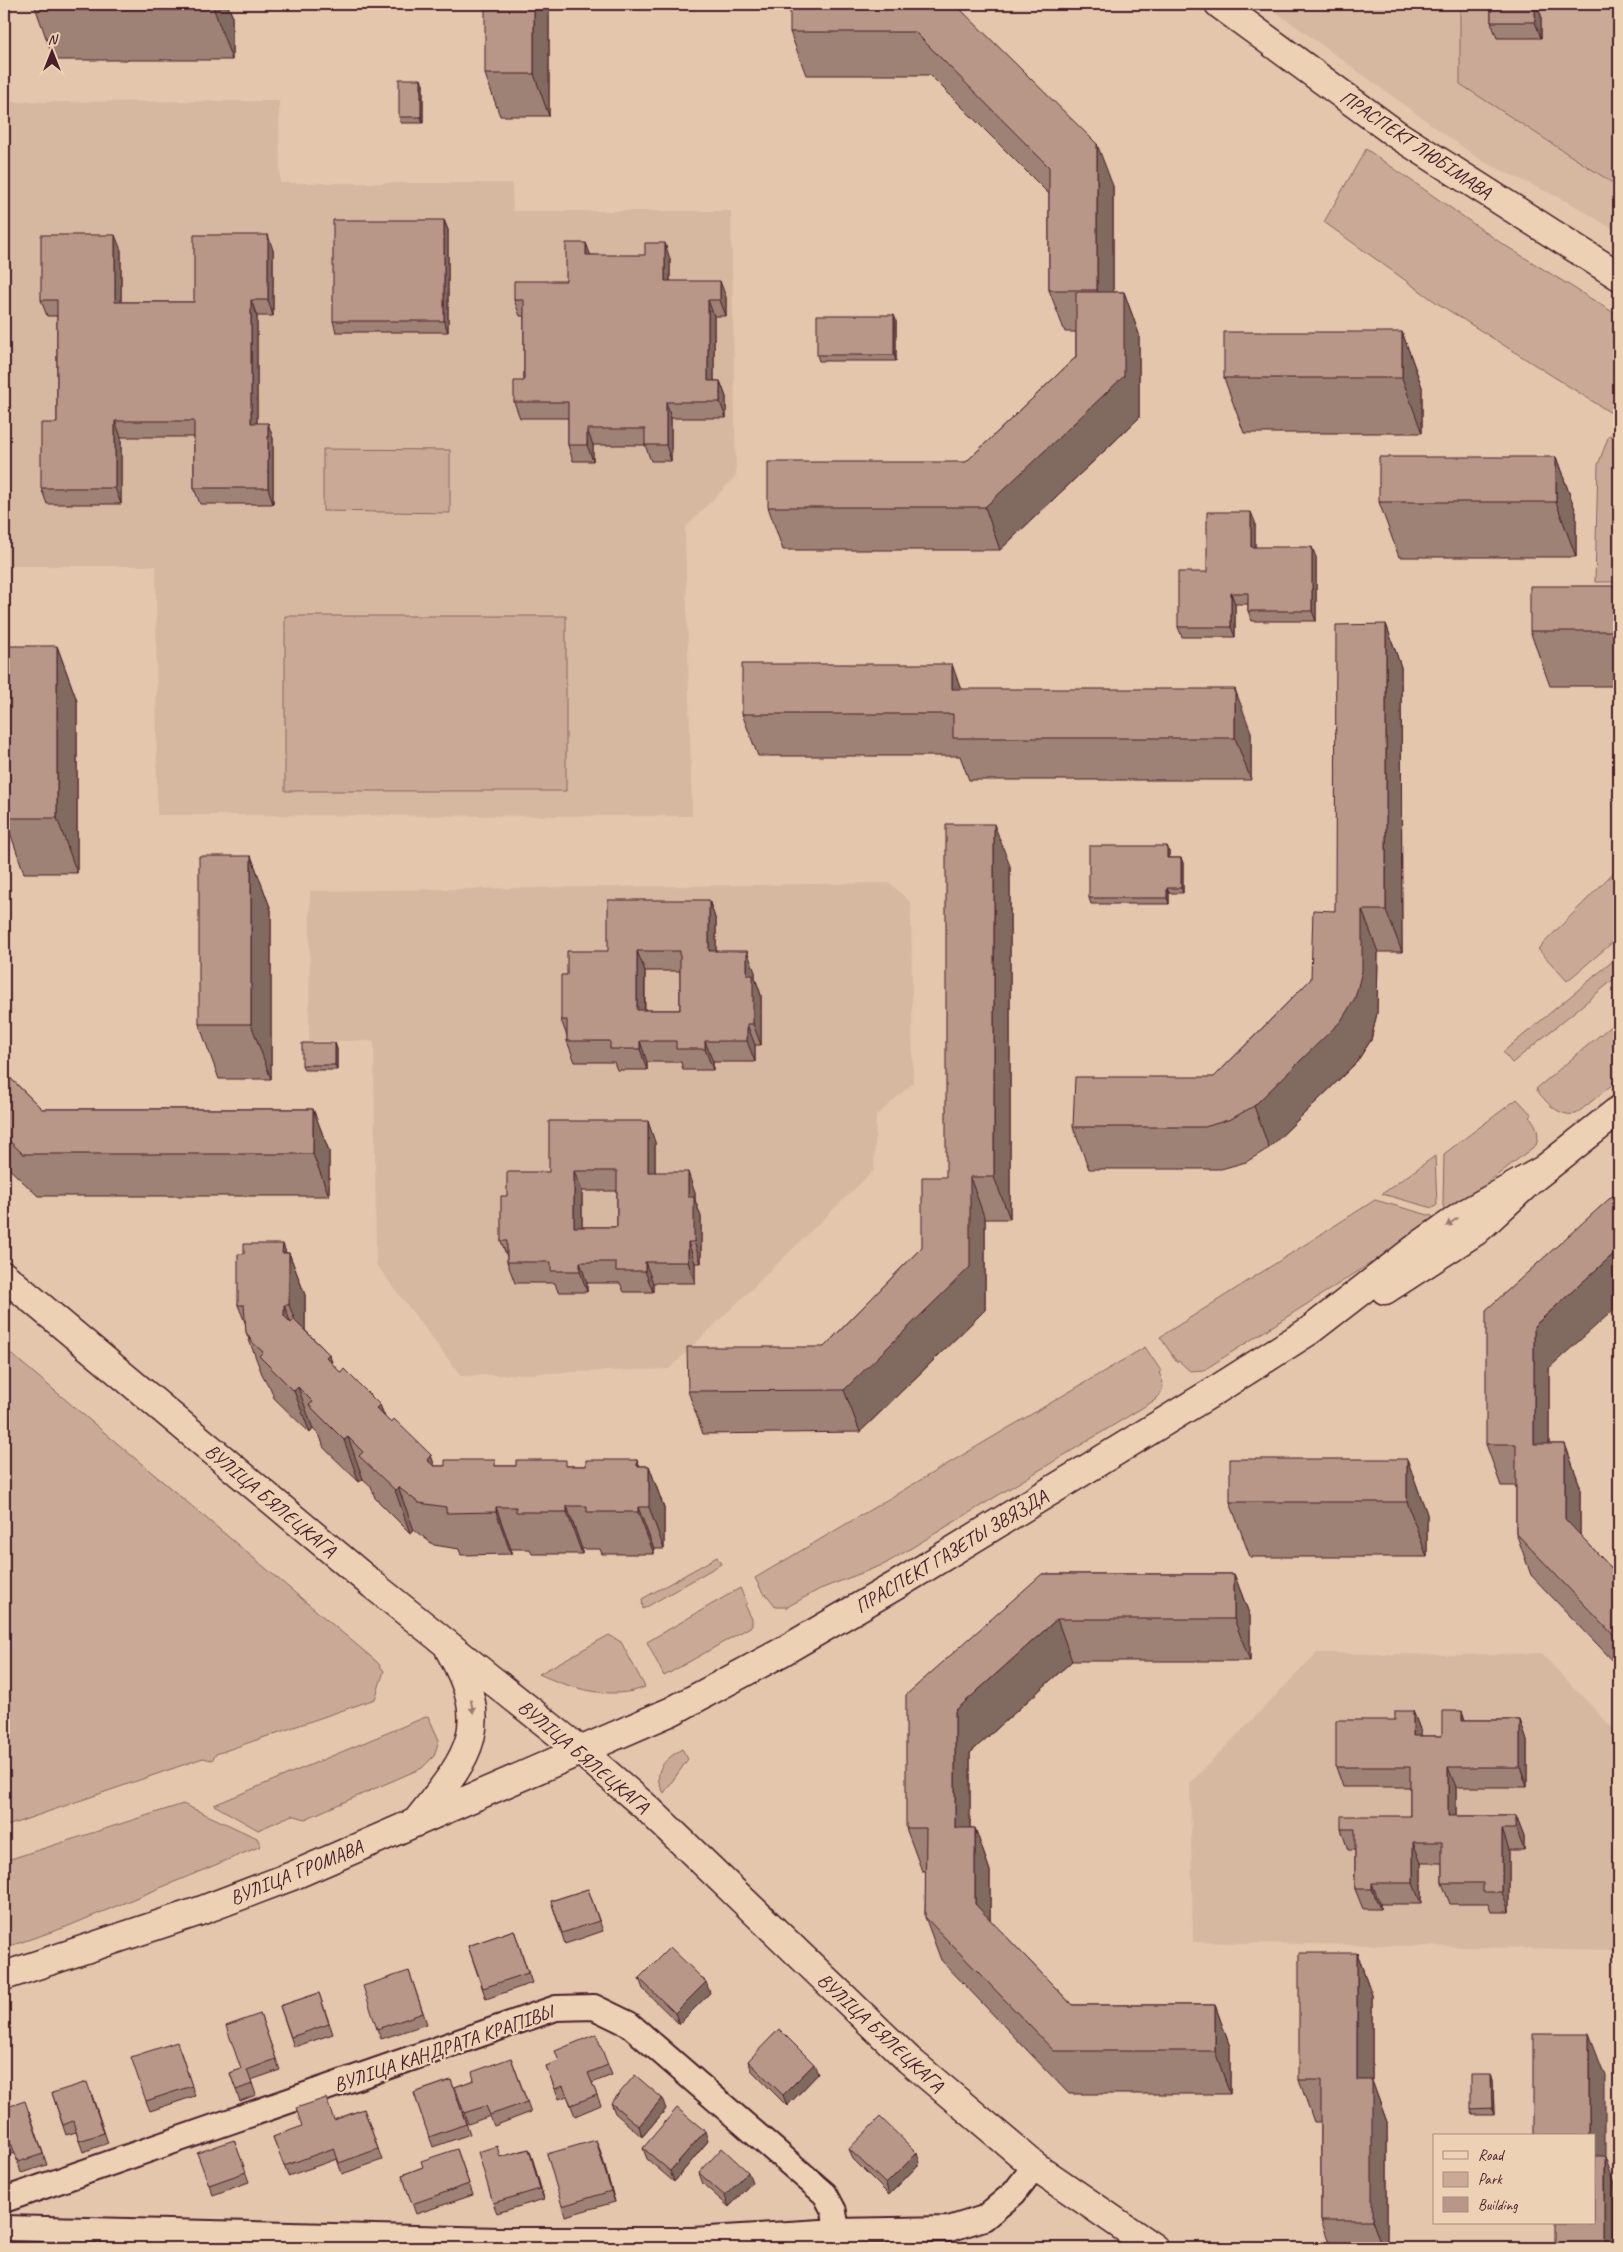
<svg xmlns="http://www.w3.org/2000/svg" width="1623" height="2252" viewBox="0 0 1623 2252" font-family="Caveat,sans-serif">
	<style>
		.built { fill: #d6b8a1 }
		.green { fill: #caaa96; stroke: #8a6460 }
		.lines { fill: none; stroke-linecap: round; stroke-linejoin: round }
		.street-casing { stroke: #4a1f2b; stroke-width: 28 }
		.secondary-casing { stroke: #4a1f2b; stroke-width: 31 }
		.street { stroke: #edd1b4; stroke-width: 24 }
		.secondary { stroke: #edd1b4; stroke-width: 28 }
		.wall { fill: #9e8275; stroke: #4a1f2b; fill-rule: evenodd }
		.shaded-wall { fill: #816a5f; stroke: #4a1f2b }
		.building { fill: #b89788; stroke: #4a1f2b; fill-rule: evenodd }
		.oneway { fill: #9c7870 }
		.labels { text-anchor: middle; stroke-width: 4.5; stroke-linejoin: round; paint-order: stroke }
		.street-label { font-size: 20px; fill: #4a1f2b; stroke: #edd1b4 }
	</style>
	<rect width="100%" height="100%" fill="#e3c6ac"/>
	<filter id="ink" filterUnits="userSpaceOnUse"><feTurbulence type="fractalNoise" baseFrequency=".02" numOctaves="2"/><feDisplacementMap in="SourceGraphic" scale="10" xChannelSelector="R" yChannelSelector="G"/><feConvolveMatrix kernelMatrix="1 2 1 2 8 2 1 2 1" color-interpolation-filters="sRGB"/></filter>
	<g filter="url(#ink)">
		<path class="built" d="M1265,4H1619V233L1572,204L1484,162L1468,151Z
			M279,101L280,183H512L513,211H731L736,476L685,528L692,816L157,815L156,566H6L10,102Z
			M890,883L911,903L913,1083L876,1116L874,1170L669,1369L461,1376L376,1264L374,1041H309L310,891Z
			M1317,1653L1454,1655L1541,1653L1619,1735V1950L1193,1942L1190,1783Z"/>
		<path class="green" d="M1460,4H1619V187L1460,84Z
			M1366,149L1501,243L1619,316V418L1437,303L1324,222Z
			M1609,435L1619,441V582H1595L1598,465Z
			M323,449L450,450V513L323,511Z
			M285,616H566V791H285Z
			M1619,867V937L1567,981L1538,949Z
			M1619,956V975L1512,1063L1503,1052Z
			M1619,1019V1079L1576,1114C1558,1117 1546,1102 1536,1089Z
			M1517,1099L1532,1115L1530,1117C1537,1126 1540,1134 1536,1145L1487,1183L1486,1187L1446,1215L1443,1205L1444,1154Z
			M1435,1156L1437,1205L1433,1208L1382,1194Z
			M1375,1200L1432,1216L1434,1219L1377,1264L1371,1263L1204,1370L1190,1371L1179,1361L1177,1362L1160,1337Z
			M1145,1347L1161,1371L1159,1373C1165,1383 1164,1392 1155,1400L885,1564L820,1589L787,1607H776L766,1594L764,1595L755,1578Z
			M4,1348L377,1662L384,1671L375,1699L216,1754L212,1760L203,1758L4,1827Z
			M717,1557L721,1564L643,1609L642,1599Z
			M740,1588L747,1603L745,1605L752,1619V1626L664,1676L647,1642Z
			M609,1635L621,1642L645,1687C613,1701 569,1688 539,1674Z
			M428,1716L439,1740L434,1756L422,1768L305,1819L292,1815L258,1830L214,1805Z
			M682,1749L688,1759L664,1793C650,1772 665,1759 682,1749Z
			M183,1804L257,1838L261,1846L66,1927L4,1948V1861Z"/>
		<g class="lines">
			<defs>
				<path id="street" d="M4,2200L556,2008L594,2007L629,2024L825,2194L834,2211L837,2231
					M4,2228L500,2240H693L837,2231L949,2229L984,2218L1014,2193L1035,2166"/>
				<path id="secondary" d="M1219,4L1396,134L1619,276
					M4,1276L373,1585L582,1752L648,1809L909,2060L1035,2166L1154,2248
					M1385,1290L1476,1231L1532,1179L1619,1110
					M417,1821C467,1758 495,1729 450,1651
					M4,1976L200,1911L292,1876L672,1711L780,1653L900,1583L1216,1390L1309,1331L1420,1245L1466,1213L1543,1170"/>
			</defs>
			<use href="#street" class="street-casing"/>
			<use href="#secondary" class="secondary-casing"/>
			<use href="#street" class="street"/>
			<use href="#secondary" class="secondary"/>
		</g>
		<path class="wall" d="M34,4H227L232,15V60H54Z
			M549,4V116H500L485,74Z
			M955,4L1113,186V292H1124L1139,334V418L1000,550H783L768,507L966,462L1076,357V332H1065L1049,290V194L930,75H806L790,32Z
			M1491,4H1536L1541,15V38H1497L1491,22Z
			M423,84V123H401L399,117Z
			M444,220L448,230V332H336L333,321Z
			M586,243L590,255L670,259V281L726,297V316H714V381H720L726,397V418H671V461H651L645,445H593V461H573L568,445V418H520L514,402L524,381V316H520L514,300L566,281Z
			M121,250V302H194L273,250V316H257V423L273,438V504H200L194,488V437H121V504H47L41,488L57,423V316H47L41,300Z
			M896,320V361H819L817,355Z
			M1402,332L1422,387V433H1244L1224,378Z
			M1556,457L1576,512V557H1399L1379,502Z
			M1255,522V547L1316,557V621H1252L1248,611V604H1235V637H1182L1178,627L1207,572Z
			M1619,586V686H1550L1530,631Z
			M1386,624L1401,667L1402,952H1378L1377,1013L1371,1040L1356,1063L1269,1148L1246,1162L1221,1169H1089L1073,1127L1214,1077L1311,979L1335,911Z
			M57,646L77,701V873H24L5,818Z
			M961,689L1251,732V780H969L960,756H758L742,714Z
			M1167,846L1169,851V858H1181L1183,863V893H1169V904H1091L1089,898Z
			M251,856L271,910V1079H219L199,1024Z
			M1010,866V1219H985V1310L860,1432L703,1434L688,1391L824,1347L922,1247L946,1177Z
			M709,900L716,921V951L755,972V978L761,995V1045H755V1062H713V1070H683L681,1062H647V1070H617L614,1062H575L567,1041V1036L561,1020L567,975L608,951ZM645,971H680V1010H645Z
			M335,1043L337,1049V1070H304L302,1065Z
			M4,1072L42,1109H313L329,1151V1196H38L4,1164Z
			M655,1142V1172L695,1193V1200L701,1217V1263H695V1283H653V1292H624L620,1283H587V1292H558L555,1283H515L507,1262V1257L501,1241L507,1196L549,1172ZM582,1191H617V1227H582Z
			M283,1244L286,1253H289L305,1295V1330L329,1354L333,1365L341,1373L380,1405L385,1417L435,1466H586L637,1460L640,1466H649L664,1508V1549H654V1554H602L600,1549H582V1554H532L530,1549H511V1554L461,1555L459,1549L434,1545L414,1530L410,1533L375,1498L371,1486L363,1479L359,1482L324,1448L320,1436L313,1429L310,1433L274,1398L270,1387L268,1385L262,1374L246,1332V1325L238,1305L244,1254Z
			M1549,1368V1444H1565L1580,1486V1535L1619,1576V1667L1531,1575L1516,1533V1486H1501L1486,1444Z
			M1407,1459L1427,1514V1557H1250L1230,1502Z
			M1042,1574H1234L1250,1616V1661H1072L970,1753V1828H975L990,1871V1920L1072,2005H1215L1230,2047V2094H1069L941,1960L925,1917L926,1871H922L906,1828Z
			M1413,1711L1421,1732V1736H1442L1462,1711L1465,1720H1520L1527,1741V1787H1456V1816H1516L1524,1837V1850H1509V1912H1491L1488,1904H1450L1442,1883V1863H1421V1904H1380V1909H1363L1355,1889V1850H1348L1341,1829L1410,1816V1787H1343L1336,1767L1395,1720Z
			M588,1889L603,1931L565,1944L551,1901Z
			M514,1930L532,1983L486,1999L468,1946Z
			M1357,1953L1372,1995V2081L1387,2122V2248H1331L1321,2220V2122H1314L1299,2080Z
			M409,1971L427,2024L381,2039L377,2029Z
			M639,1978L710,1993L679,2024L643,1989Z
			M319,1993L333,2034L294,2047L280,2006Z
			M260,2014L280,2070L251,2080L256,2095L240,2101L230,2073L241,2069Z
			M181,2053L195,2096L150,2111L146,2101Z
			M511,2058L531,2112L494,2126L490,2116L468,2124L455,2087L474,2080Z
			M748,2061L818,2074L787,2106L752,2071Z
			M608,2065L612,2075L592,2083L601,2105L575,2116L567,2096L559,2099L546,2066Z
			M1491,2075L1493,2080L1494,2115H1473L1471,2110Z
			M451,2080L470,2134L433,2147L414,2093Z
			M91,2092L108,2143L83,2152L76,2132L66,2135L52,2093Z
			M611,2103L666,2109L642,2137L615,2113Z
			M4,2108L29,2111L47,2165L21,2173L15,2153L6,2156L4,2150Z
			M364,2109L382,2160L342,2174L337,2159L288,2176L273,2137L334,2120Z
			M234,2140L249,2182L213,2195L209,2185Z
			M708,2141L674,2182L647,2159L643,2148Z
			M457,2149L473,2195L416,2214L402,2175L423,2167Z
			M529,2149L544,2199L497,2213L493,2203L501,2157Z
			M849,2149L920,2163L889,2195L853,2159Z
			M600,2150L615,2202L565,2216L562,2206Z
			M699,2173L752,2182L729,2207L703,2184Z"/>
		<path class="shaded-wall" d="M212,4H227L232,15V60Z
			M534,4H549V116L534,74Z
			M1535,4H1536L1541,15V38L1535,22Z
			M421,79L423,84V123L421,117Z
			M1097,144L1113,186V332L1097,290Z
			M444,220L448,230V332L444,321Z
			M115,235L121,250V318L115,302Z
			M268,235L273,250V316L268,300Z
			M586,243L592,259L586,255Z
			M665,243L670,259V297L665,281Z
			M720,281L726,297V316L720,300Z
			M1124,292L1139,334V418L1000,550L985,507Z
			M251,300L257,316V438L251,423Z
			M708,300L714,316V397L708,381Z
			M894,315L896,320V361L894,355Z
			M1402,332L1422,387V433L1402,378Z
			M720,381L726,397V418L720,402Z
			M666,402L671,418V461L666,445Z
			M115,421L121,437V504L115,488Z
			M268,423L273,438V504L268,488Z
			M587,429L593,445V461L587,445Z
			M1556,457L1576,512V557L1556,502Z
			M1251,512L1255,522V557L1251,547Z
			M1312,547L1316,557V621L1312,611Z
			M1231,593L1235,604V637L1231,627Z
			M1386,624L1401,667L1402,952L1386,910Z
			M57,646L77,701V873L57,818Z
			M952,664L967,707L952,689Z
			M1235,689L1251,732V780L1235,738Z
			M994,824L1010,866V1219L994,1177Z
			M1167,846L1169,851V863L1167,858Z
			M251,856L271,910V1079L251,1024Z
			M1181,858L1183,863V893L1181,888Z
			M1167,888L1169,893V904L1167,898Z
			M709,900L716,921V972L709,951Z
			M1362,910L1378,952L1377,1013L1371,1040L1356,1063L1269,1148L1254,1106Z
			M637,951L645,971L644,1031L637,1010Z
			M747,951L755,972V978L761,995V1045L753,1024L747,975Z
			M747,1024L755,1045V1062L747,1041Z
			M640,1041L647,1062V1070L640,1049Z
			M705,1041L713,1062V1070L705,1049Z
			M335,1043L337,1049V1070L335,1065Z
			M313,1109L329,1151V1196L313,1154Z
			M648,1121L655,1142V1193L648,1172Z
			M574,1171L582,1191V1248L574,1227Z
			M688,1172L695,1193V1200L701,1217V1263L694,1242L688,1197Z
			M970,1177L985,1219V1310L860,1432L844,1390Z
			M688,1242L695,1263V1283L688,1262Z
			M283,1244L289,1262V1253L305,1295V1347L289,1305L282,1253Z
			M1619,1249V1305L1549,1368V1486L1534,1444V1326Z
			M580,1262L587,1283V1292L580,1271Z
			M645,1262L653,1283V1292L645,1271Z
			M284,1305L300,1347L284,1316Z
			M329,1354L344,1396L326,1357Z
			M298,1387L313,1429L310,1433L294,1391Z
			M380,1405L396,1447L376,1408Z
			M348,1437L363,1479L359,1482L344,1440Z
			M1565,1444L1580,1486V1562L1565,1519Z
			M431,1455L446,1498L427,1460Z
			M1407,1459L1427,1514V1557L1407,1502Z
			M637,1460L649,1491V1466L664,1508V1549L649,1507L637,1466Z
			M398,1487L414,1530L410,1533L395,1490Z
			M567,1506L582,1549V1554L567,1512Z
			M496,1507L511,1549V1554L496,1512Z
			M638,1507L654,1549V1554L638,1512Z
			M1234,1574L1250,1616V1661L1234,1619Z
			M1057,1619L1072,1661L970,1753V1871L955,1828V1711Z
			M1413,1711L1421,1732V1757L1413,1736Z
			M1462,1711L1469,1732L1462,1720Z
			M1520,1720L1527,1741V1787L1520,1767Z
			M1448,1767L1456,1787V1837L1448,1816Z
			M1516,1816L1524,1837V1850L1516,1829Z
			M975,1828L990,1871V1947L975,1904Z
			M1502,1829L1509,1850V1912L1502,1892Z
			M1413,1842L1421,1863V1904L1413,1883Z
			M1372,1883L1380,1904V1909L1372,1889Z
			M1357,1953L1372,1995V2081L1387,2122V2248H1382L1372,2220L1357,2080Z
			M706,1982L710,1993L679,2024L675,2013Z
			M1215,2005L1230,2047V2094L1215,2051Z
			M1589,2034L1605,2076V2198L1594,2169V2136H1589Z
			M814,2064L818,2074L787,2106L783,2095Z
			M1491,2075L1493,2080L1494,2115L1492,2109Z
			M662,2098L666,2109L642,2137L639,2126Z
			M705,2131L708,2141L674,2182L670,2171Z
			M596,2140L600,2150L615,2202L611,2191Z
			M529,2149L533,2160L544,2199L540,2189Z
			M917,2153L920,2163L889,2195L886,2184Z
			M1605,2156L1619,2194V2248H1605Z
			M748,2172L752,2182L729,2207L725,2196Z"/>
		<path class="building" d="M34,4H212V5H34Z
			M485,4H534V74H485Z
			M790,4H955L1097,144V290H1049V167L915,32H790Z
			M1491,4H1535V22H1491Z
			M399,79H421V117H399Z
			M333,220H444V321H333Z
			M41,235H115V302H194V235H268V300H251V423H268V488H194V421H115V488H41V423H57V300H41Z
			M566,243H586V255H645V243H665V281H720V300H708V381H720V402H666V445H645V429H587V445H568V402H514V381H524V300H514V281H566Z
			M1076,292H1124V376L985,507H768V462H966L1076,357Z
			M817,315H894V355H817Z
			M1224,332H1402V378H1224Z
			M1379,457H1556V502H1379Z
			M1207,512H1251V547H1312V611H1248V593H1231V627H1178V572H1207Z
			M1530,586H1619V631H1530Z
			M1386,624V910H1362V971L1355,998L1341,1021L1254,1106L1231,1119L1205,1127H1073L1075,1077H1214L1311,979L1313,910L1335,911L1336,625Z
			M5,646H57V818H5Z
			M742,664H952V689H1235V738H953V714H742Z
			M946,824H994V1177H970V1267L844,1390L688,1391L687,1347H824L922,1247V1177H946Z
			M1089,846H1167V858H1181V888H1167V898H1089Z
			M199,856H251V1024H199Z
			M608,900H709V951H747V975H753V1024H747V1041H705V1049H676V1041H640V1049H610V1041H567V1020H561V975H567V951H608ZM637,951H680V1010H637Z
			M302,1043H335V1065H302Z
			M4,1072L42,1109H313V1154H23L4,1136Z
			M549,1121H648V1172H688V1197H694V1242H688V1262H645V1271H616V1262H580V1271H551V1262H507V1241H501V1196H507V1172H549ZM574,1171H617V1227H574Z
			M1619,1190V1249L1534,1326V1444H1565V1519L1619,1576V1641L1516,1533V1444H1486V1310Z
			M244,1244H283L282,1253H289V1305H284V1316L291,1323L294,1320L329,1354L326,1357L341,1373L344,1369L380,1405L376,1408L391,1423L394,1419L431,1455L427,1460L434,1466H445V1460H495V1466H516V1460H566V1466H586V1460H637V1466H649V1507H638V1512H587V1506H567V1512H516V1507H496V1512L446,1513V1507L419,1503L398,1487L395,1490L359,1456L363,1452L348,1437L344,1440L309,1405L313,1402L298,1387L294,1391L259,1356L263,1352L252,1342L246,1332L244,1305H238V1254H244Z
			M1230,1459H1407V1502H1230Z
			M1042,1574H1234V1619H1057L955,1711V1828H975V1904L1072,2005H1215V2051H1054L925,1917L926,1828H906V1695Z
			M1395,1711H1413V1736H1442V1711H1462V1720H1520V1767H1448V1816H1516V1829H1502V1892H1483V1883H1442V1842H1413V1883H1372V1889H1355V1829H1341V1816H1410V1767H1336V1720H1395Z
			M588,1889L599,1921L562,1933L551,1901Z
			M514,1930L528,1973L483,1988L468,1946Z
			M670,1947L706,1982L675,2013L639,1978Z
			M1299,1953H1357V2080H1372V2220H1321V2080H1299Z
			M409,1971L423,2013L377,2029L363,1986Z
			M319,1993L329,2024L291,2037L280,2006Z
			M260,2014L276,2059L247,2070L252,2084L236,2090L230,2073L241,2069L226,2026Z
			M779,2029L814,2064L783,2095L748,2061Z
			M596,2034L608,2065L588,2073L597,2095L571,2105L563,2086L555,2089L546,2066L559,2061L555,2051Z
			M1533,2034H1589V2136H1533Z
			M177,2042L192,2086L146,2101L131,2057Z
			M511,2058L527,2102L490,2115L486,2106L464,2113L455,2087L474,2080L472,2072Z
			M635,2075L662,2098L639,2126L611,2103Z
			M1471,2075H1491L1492,2109L1471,2110Z
			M451,2080L466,2124L429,2137L414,2093Z
			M87,2082L104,2133L79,2141L73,2121L63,2125L52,2093Z
			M326,2098L334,2120L364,2109L378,2149L339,2163L334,2148L284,2166L273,2137L302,2126L296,2108Z
			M25,2101L43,2154L18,2162L11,2143L4,2145V2108Z
			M677,2108L705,2131L670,2171L643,2148Z
			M880,2117L917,2153L886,2184L849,2149Z
			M234,2140L246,2172L209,2185L197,2153Z
			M596,2140L611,2191L562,2206L547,2154Z
			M497,2146L500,2157L529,2149L540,2189L493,2203L478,2152Z
			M722,2148L748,2172L725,2196L699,2173Z
			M457,2149L469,2184L412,2204L402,2175L423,2167L421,2161Z
			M1594,2156H1605V2248H1554V2223H1594Z"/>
		<defs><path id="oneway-solid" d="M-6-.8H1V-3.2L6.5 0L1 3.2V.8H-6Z" transform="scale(1.25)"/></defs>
		<g class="oneway">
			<use href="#oneway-solid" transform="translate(1452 1222) rotate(145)"/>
			<use href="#oneway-solid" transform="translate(472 1706) rotate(79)"/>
		</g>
	</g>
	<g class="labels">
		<g class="street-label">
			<text transform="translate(1416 144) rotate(34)" y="7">ПРАСПЕКТ ЛЮБІМАВА</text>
			<text transform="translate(271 1500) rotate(40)" y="7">ВУЛІЦА БЯЛЕЦКАГА</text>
			<text transform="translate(951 1551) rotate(-31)" y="7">ПРАСПЕКТ ГАЗЕТЫ ЗВЯЗДА</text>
			<text transform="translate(584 1756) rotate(40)" y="7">ВУЛІЦА БЯЛЕЦКАГА</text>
			<text transform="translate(296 1872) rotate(-22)" y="7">ВУЛІЦА ГРОМАВА</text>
			<text transform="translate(881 2032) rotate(43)" y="7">ВУЛІЦА БЯЛЕЦКАГА</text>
			<text transform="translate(443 2048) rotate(-19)" y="7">ВУЛІЦА КАНДРАТА КРАПІВЫ</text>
		</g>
	</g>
	<rect width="1623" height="2252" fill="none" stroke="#edd1b4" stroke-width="20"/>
	<rect x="10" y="10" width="1603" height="2232" fill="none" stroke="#4a1f2b" stroke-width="2" filter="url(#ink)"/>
	<rect x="1433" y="2134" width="162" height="90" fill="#edd1b4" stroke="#ac8a7d"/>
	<rect x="1443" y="2151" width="25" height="8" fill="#edd1b4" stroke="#ac8a7d"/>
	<text x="1478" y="2160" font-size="15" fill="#4a1f2b">Road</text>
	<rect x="1443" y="2172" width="25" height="15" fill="#caaa96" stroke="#ac8a7d"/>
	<text x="1478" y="2184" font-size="15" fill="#4a1f2b">Park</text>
	<rect x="1443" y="2197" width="25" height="15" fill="#b89788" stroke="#ac8a7d"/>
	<text x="1478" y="2210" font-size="15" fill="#4a1f2b">Building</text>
	<g transform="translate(52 52)" stroke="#edd1b4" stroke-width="4" paint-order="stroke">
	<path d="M0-4L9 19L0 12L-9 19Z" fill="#4a1f2b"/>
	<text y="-8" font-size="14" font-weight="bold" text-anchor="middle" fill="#4a1f2b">N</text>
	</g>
</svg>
